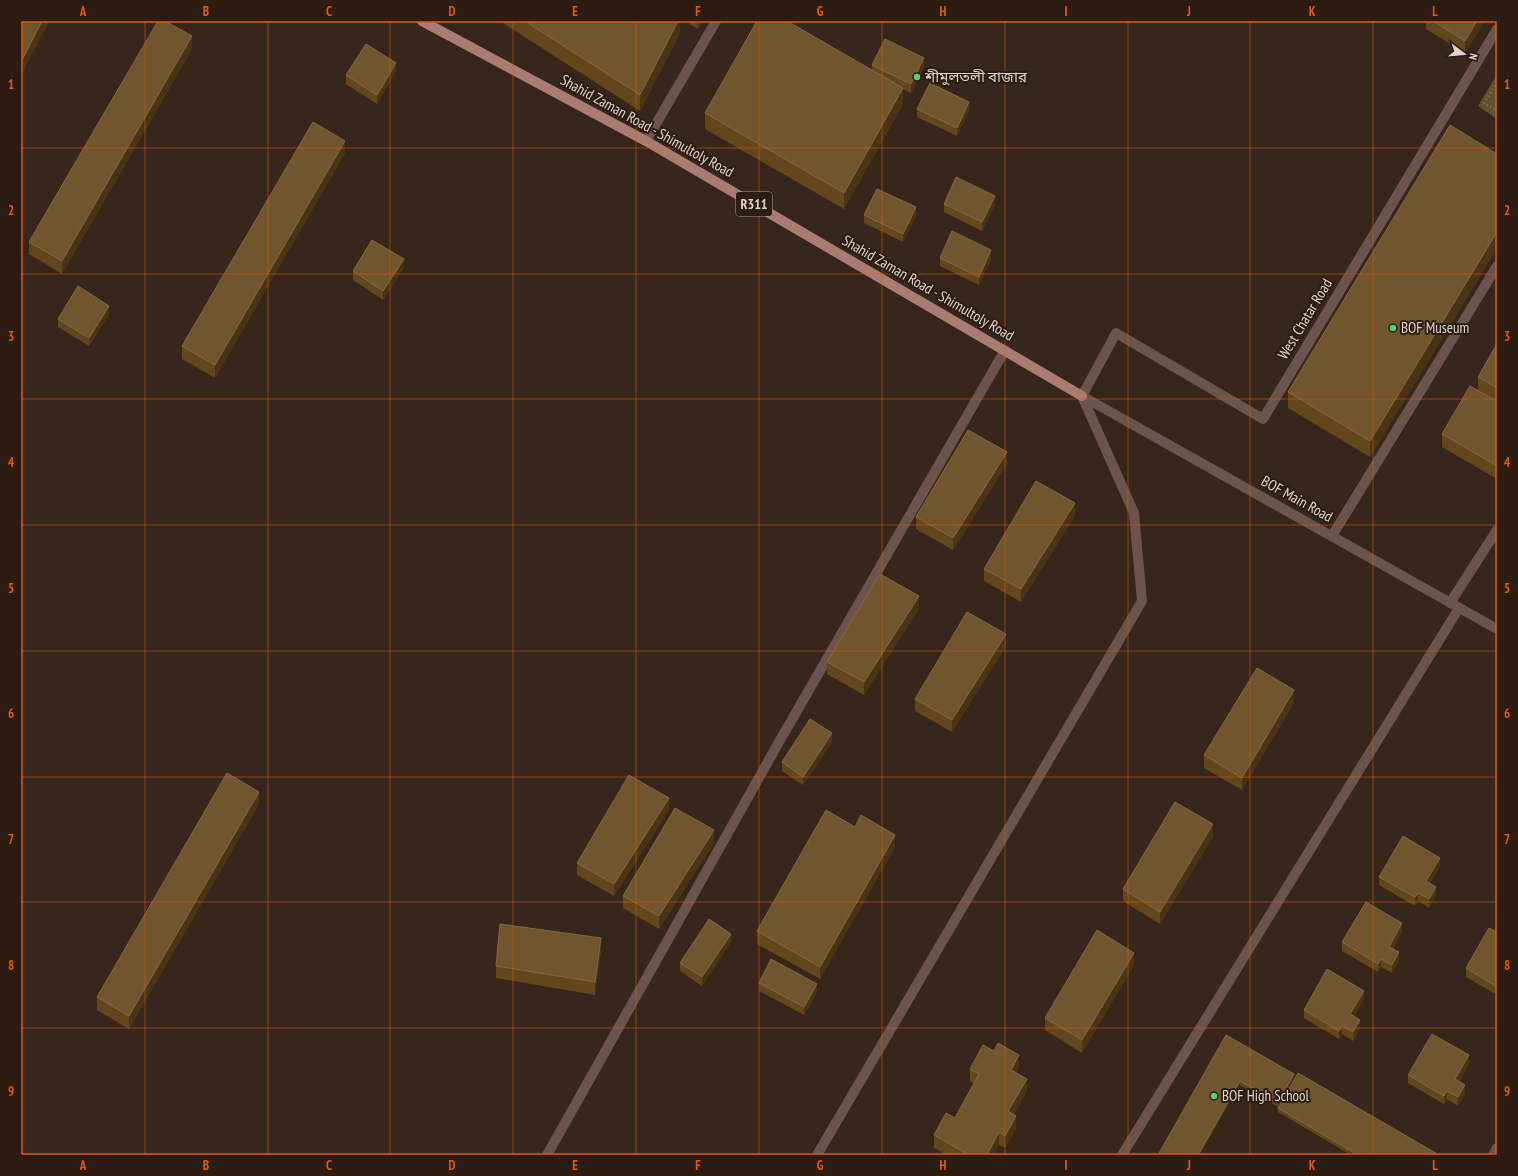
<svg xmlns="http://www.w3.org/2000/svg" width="1518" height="1176" viewBox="0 0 1518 1176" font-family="'PT Sans Narrow','Noto Sans Bengali',sans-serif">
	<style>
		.green { fill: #5d502a }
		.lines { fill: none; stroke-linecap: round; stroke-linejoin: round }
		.path { stroke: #82746c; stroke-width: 2.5; stroke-dasharray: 1 3; stroke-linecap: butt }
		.service { stroke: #6b534e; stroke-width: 10 }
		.minor { stroke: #6b534e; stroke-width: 10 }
		.primary { stroke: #aa7b70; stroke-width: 10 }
		.wall { fill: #63461b }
		.shaded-wall { fill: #4c3314 }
		.building { fill: #71552e; stroke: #826947 }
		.grid { fill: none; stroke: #e8590c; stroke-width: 1; stroke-opacity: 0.55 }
		.poi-dot { fill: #4ed676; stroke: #2c1c12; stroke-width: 1.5 }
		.labels { text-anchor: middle; stroke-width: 4; stroke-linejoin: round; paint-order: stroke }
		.shield { fill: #2c1c12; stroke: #a99d95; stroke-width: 1 }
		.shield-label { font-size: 14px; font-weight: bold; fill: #dfd4cd }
		.poi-label { font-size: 15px; fill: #dfd4cd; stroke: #2c1c12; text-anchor: start }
		.street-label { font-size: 15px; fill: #dfd4cd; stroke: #2c1c12 }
		.neatline { fill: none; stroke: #e8590c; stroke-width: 1.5 }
		.grid-label { font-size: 13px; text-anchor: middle; font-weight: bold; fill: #e8590c }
	</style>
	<rect width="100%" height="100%" fill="#36261c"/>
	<path class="green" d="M1497,74V119L1478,106Z"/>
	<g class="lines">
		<path class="path" d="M1497,82L1484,103L1497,111"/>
		<path class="service" d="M547,1155L779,742L1005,350"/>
		<path class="minor" d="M646,141L716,21
			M1082,396L1116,333L1263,419L1497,29
			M1082,396L1497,629
			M1332,536L1497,266
			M1450,603L1497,530
			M817,1155L1142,601L1134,513L1082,396
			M1122,1155L1459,608
			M1493,1155L1497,1148"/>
		<path class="primary" d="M422,21L646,141L1082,396"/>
	</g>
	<path class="wall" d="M21,21H49L22,73L21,72Z
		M500,21H680V33L640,111Z
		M685,21H703L698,29Z
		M1426,21H1485L1465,53L1426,29Z
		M192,49L62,274L29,254V242Z
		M872,65L924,66L911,93L903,89V104L844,209L705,129V113L872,70Z
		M396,71L377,104L346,84V75Z
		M917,109L969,110L957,136L917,117Z
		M345,153L215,378L182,359V346Z
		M1497,154V248L1370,457L1288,408V392Z
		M944,204L995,205L982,231L944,212Z
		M864,215L916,216L903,242L864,223Z
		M940,258L991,259L979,285L940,266Z
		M404,267L383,300L353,280V271Z
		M109,315L89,346L58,327V319Z
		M1497,344V401L1478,390V377Z
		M1497,401V479L1442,447V434Z
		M1007,464L953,550L916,529V517Z
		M1075,516L1021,602L984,581V569Z
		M919,609L864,695L827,674V662Z
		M1006,646L952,732L915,711V699Z
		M1294,703L1242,790L1204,768V755Z
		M832,742L803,785L782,771V762Z
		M259,804L129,1029L97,1010V997Z
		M669,810L614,896L577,875V863Z
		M855,827L895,847L820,979L757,944V931Z
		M1213,837L1160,924L1123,901V889Z
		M714,843L659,929L623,908V896Z
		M1440,866L1430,883L1436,895L1429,908L1418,901L1415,906L1379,885V877Z
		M1402,931L1393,949L1399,961L1392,973L1381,967L1378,972L1342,951V942Z
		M1497,932V995L1466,977V968Z
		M731,942L702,986L680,971V963Z
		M601,950L595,995L496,978V966Z
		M1134,965L1082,1053L1045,1030V1018Z
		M759,983L817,992L804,1015L759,991Z
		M1364,999L1354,1016L1360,1028L1353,1041L1342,1034L1339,1039L1304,1018V1010Z
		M1226,1035L1294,1078L1278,1107L1240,1085Z
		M1469,1064L1459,1081L1465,1093L1458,1106L1447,1099L1444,1104L1408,1083V1075Z
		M1019,1068L1016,1073L1027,1091L1014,1114L1016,1128L1005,1148L999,1145L993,1155H947L934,1148V1135L955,1118L974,1084L970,1081V1069Z
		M1278,1108L1439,1155H1351L1278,1112Z"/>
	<path class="shaded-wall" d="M42,21H49L22,73V60Z
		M678,21H680V33L640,111V95Z
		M698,21H703L698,29Z
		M1477,21H1485L1465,53V41Z
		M192,36V49L62,274V261Z
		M924,58V66L911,93V84Z
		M396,63V71L377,104V95Z
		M903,88V104L844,209V193Z
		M969,102V110L957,136V128Z
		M345,141V153L215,378V365Z
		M995,196V205L982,231V222Z
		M916,207V216L903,242V234Z
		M1497,232V248L1370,457V441Z
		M991,250V259L979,285V277Z
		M404,259V267L383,300V291Z
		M109,306V315L89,346V338Z
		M1007,452V464L953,550V538Z
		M1075,503V516L1021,602V589Z
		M919,596V609L864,695V682Z
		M1006,634V646L952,732V720Z
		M22,680V693L21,695V682Z
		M1294,690V703L1242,790V778Z
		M832,733V742L803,785V777Z
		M259,792V804L129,1029V1016Z
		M669,798V810L614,896V884Z
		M1213,824V837L1160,924V912Z
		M714,830V843L659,929V916Z
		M895,835V847L820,979V967Z
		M1440,858V866L1426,889V881Z
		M1436,887V895L1429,908V899Z
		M1418,893V901L1415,906V897Z
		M1402,923V931L1389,955V947Z
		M731,934V942L702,986V977Z
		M601,938V950L595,995V982Z
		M1399,952V961L1392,973V965Z
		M1134,953V965L1082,1053V1040Z
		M1381,959V967L1378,972V964Z
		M817,984V992L804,1015V1007Z
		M1364,991V999L1350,1023V1014Z
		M1360,1020V1028L1353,1041V1032Z
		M1342,1026V1034L1339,1039V1031Z
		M1019,1055V1068L1011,1083V1070Z
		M1469,1055V1064L1455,1087V1079Z
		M1294,1074V1078L1278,1107V1103Z
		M1027,1079V1091L1008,1124V1111Z
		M1240,1081V1085L1200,1155H1198Z
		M1465,1085V1093L1458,1106V1097Z
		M1447,1091V1099L1444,1104V1096Z
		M1016,1116V1128L1005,1148V1136Z
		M999,1132V1145L993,1155H987Z"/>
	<path class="building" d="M21,21H42L22,60H21Z
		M158,21H165L192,36L62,261L29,242Z
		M525,21H678L640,95Z
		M757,21H787L903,88L844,193L705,113Z
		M1433,21H1477L1465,41Z
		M885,39L924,58L911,84L872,65Z
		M366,44L396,63L377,95L346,75Z
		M930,83L969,102L957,128L917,109Z
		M313,122L345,141L215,365L182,346Z
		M1450,125L1497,154V232L1370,441L1288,392Z
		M956,177L995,196L982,222L944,204Z
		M877,189L916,207L903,234L864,215Z
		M952,231L991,250L979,277L940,258Z
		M372,240L404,259L383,291L353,271Z
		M78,286L109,306L89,338L58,319Z
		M1497,344V388L1478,377Z
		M1470,386L1497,401V466L1442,434Z
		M968,430L1007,452L953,538L916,517Z
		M1036,481L1075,503L1021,589L984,569Z
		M880,574L919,596L864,682L827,662Z
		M967,612L1006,634L952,720L915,699Z
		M1257,668L1294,690L1242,778L1204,755Z
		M810,719L832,733L803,777L782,762Z
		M227,773L259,792L129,1016L97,997Z
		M629,775L669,798L614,884L577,863Z
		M1175,802L1213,824L1160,912L1123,889Z
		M675,808L714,830L659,916L623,896Z
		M826,810L855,827L861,815L895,835L820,967L757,931Z
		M1403,836L1440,858L1426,881L1436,887L1429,899L1418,893L1415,897L1379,877Z
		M1366,902L1402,923L1389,947L1399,952L1392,965L1381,959L1378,964L1342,942Z
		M709,919L731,934L702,977L680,963Z
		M500,924L601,938L595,982L496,966Z
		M1489,928L1497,932V987L1466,968Z
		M1097,930L1134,953L1082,1040L1045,1018Z
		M771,959L817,984L804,1007L759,983Z
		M1327,969L1364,991L1350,1014L1360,1020L1353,1032L1342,1026L1339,1031L1304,1010Z
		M1432,1034L1469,1055L1455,1079L1465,1085L1458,1097L1447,1091L1444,1096L1408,1075Z
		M1226,1035L1294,1074L1278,1103L1240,1081L1198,1155H1158Z
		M998,1043L1019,1055L1011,1070L1027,1079L1008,1111L1016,1116L1005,1136L999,1132L987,1155H969L934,1135L946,1113L955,1118L979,1074L970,1069L983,1045L994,1051Z
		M1298,1073L1439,1155H1358L1278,1108Z"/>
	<path class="grid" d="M145,21V1155M268,21V1155M390,21V1155M513,21V1155M636,21V1155M759,21V1155M882,21V1155M1005,21V1155M1128,21V1155M1250,21V1155M1373,21V1155M21,148H1497M21,274H1497M21,399H1497M21,525H1497M21,651H1497M21,777H1497M21,902H1497M21,1028H1497"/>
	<g class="poi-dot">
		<circle cx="917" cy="77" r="4"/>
		<circle cx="1393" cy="328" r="4"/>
		<circle cx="1214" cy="1096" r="4"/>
	</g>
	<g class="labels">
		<rect class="shield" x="736" y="192" width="36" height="24" rx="3"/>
		<g class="shield-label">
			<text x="754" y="209">R311</text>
		</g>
		<g class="poi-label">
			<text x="925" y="82">শীমুলতলী বাজার</text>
			<text x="1401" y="333">BOF Museum</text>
			<text x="1222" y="1101">BOF High School</text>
		</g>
		<g class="street-label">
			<text transform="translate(647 126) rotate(29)" y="5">Shahid Zaman Road - Shimultoly Road</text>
			<text transform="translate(928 288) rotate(30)" y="5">Shahid Zaman Road - Shimultoly Road</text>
			<text transform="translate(1305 319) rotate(-59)" y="5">West Chatar Road</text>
			<text transform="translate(1297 499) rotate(29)" y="5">BOF Main Road</text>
		</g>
	</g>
	<rect width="1518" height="1176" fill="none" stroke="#2c1c12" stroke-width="44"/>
	<g transform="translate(1464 54) rotate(106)" stroke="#2c1c12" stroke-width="3" paint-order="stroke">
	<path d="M0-3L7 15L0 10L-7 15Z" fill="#dfd4cd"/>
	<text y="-6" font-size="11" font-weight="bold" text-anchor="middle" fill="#dfd4cd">N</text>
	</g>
	<rect x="22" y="22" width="1474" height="1132" class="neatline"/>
	<g class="grid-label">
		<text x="83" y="16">A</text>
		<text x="206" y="16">B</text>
		<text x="329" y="16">C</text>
		<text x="452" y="16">D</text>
		<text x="575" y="16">E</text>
		<text x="698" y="16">F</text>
		<text x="820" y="16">G</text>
		<text x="943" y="16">H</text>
		<text x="1066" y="16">I</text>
		<text x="1189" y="16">J</text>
		<text x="1312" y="16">K</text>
		<text x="1435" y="16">L</text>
		<text x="11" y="89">1</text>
		<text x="1507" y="89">1</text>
		<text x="11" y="215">2</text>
		<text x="1507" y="215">2</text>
		<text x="11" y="341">3</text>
		<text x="1507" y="341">3</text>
		<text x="11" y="467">4</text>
		<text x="1507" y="467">4</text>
		<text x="11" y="593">5</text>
		<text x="1507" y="593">5</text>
		<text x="11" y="718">6</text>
		<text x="1507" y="718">6</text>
		<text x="11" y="844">7</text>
		<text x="1507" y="844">7</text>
		<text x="11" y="970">8</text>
		<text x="1507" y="970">8</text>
		<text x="11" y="1096">9</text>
		<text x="1507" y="1096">9</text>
		<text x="83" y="1170">A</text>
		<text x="206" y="1170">B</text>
		<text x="329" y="1170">C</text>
		<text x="452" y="1170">D</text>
		<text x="575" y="1170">E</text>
		<text x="698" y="1170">F</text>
		<text x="820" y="1170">G</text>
		<text x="943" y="1170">H</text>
		<text x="1066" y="1170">I</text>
		<text x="1189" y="1170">J</text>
		<text x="1312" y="1170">K</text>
		<text x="1435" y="1170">L</text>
	</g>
</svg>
